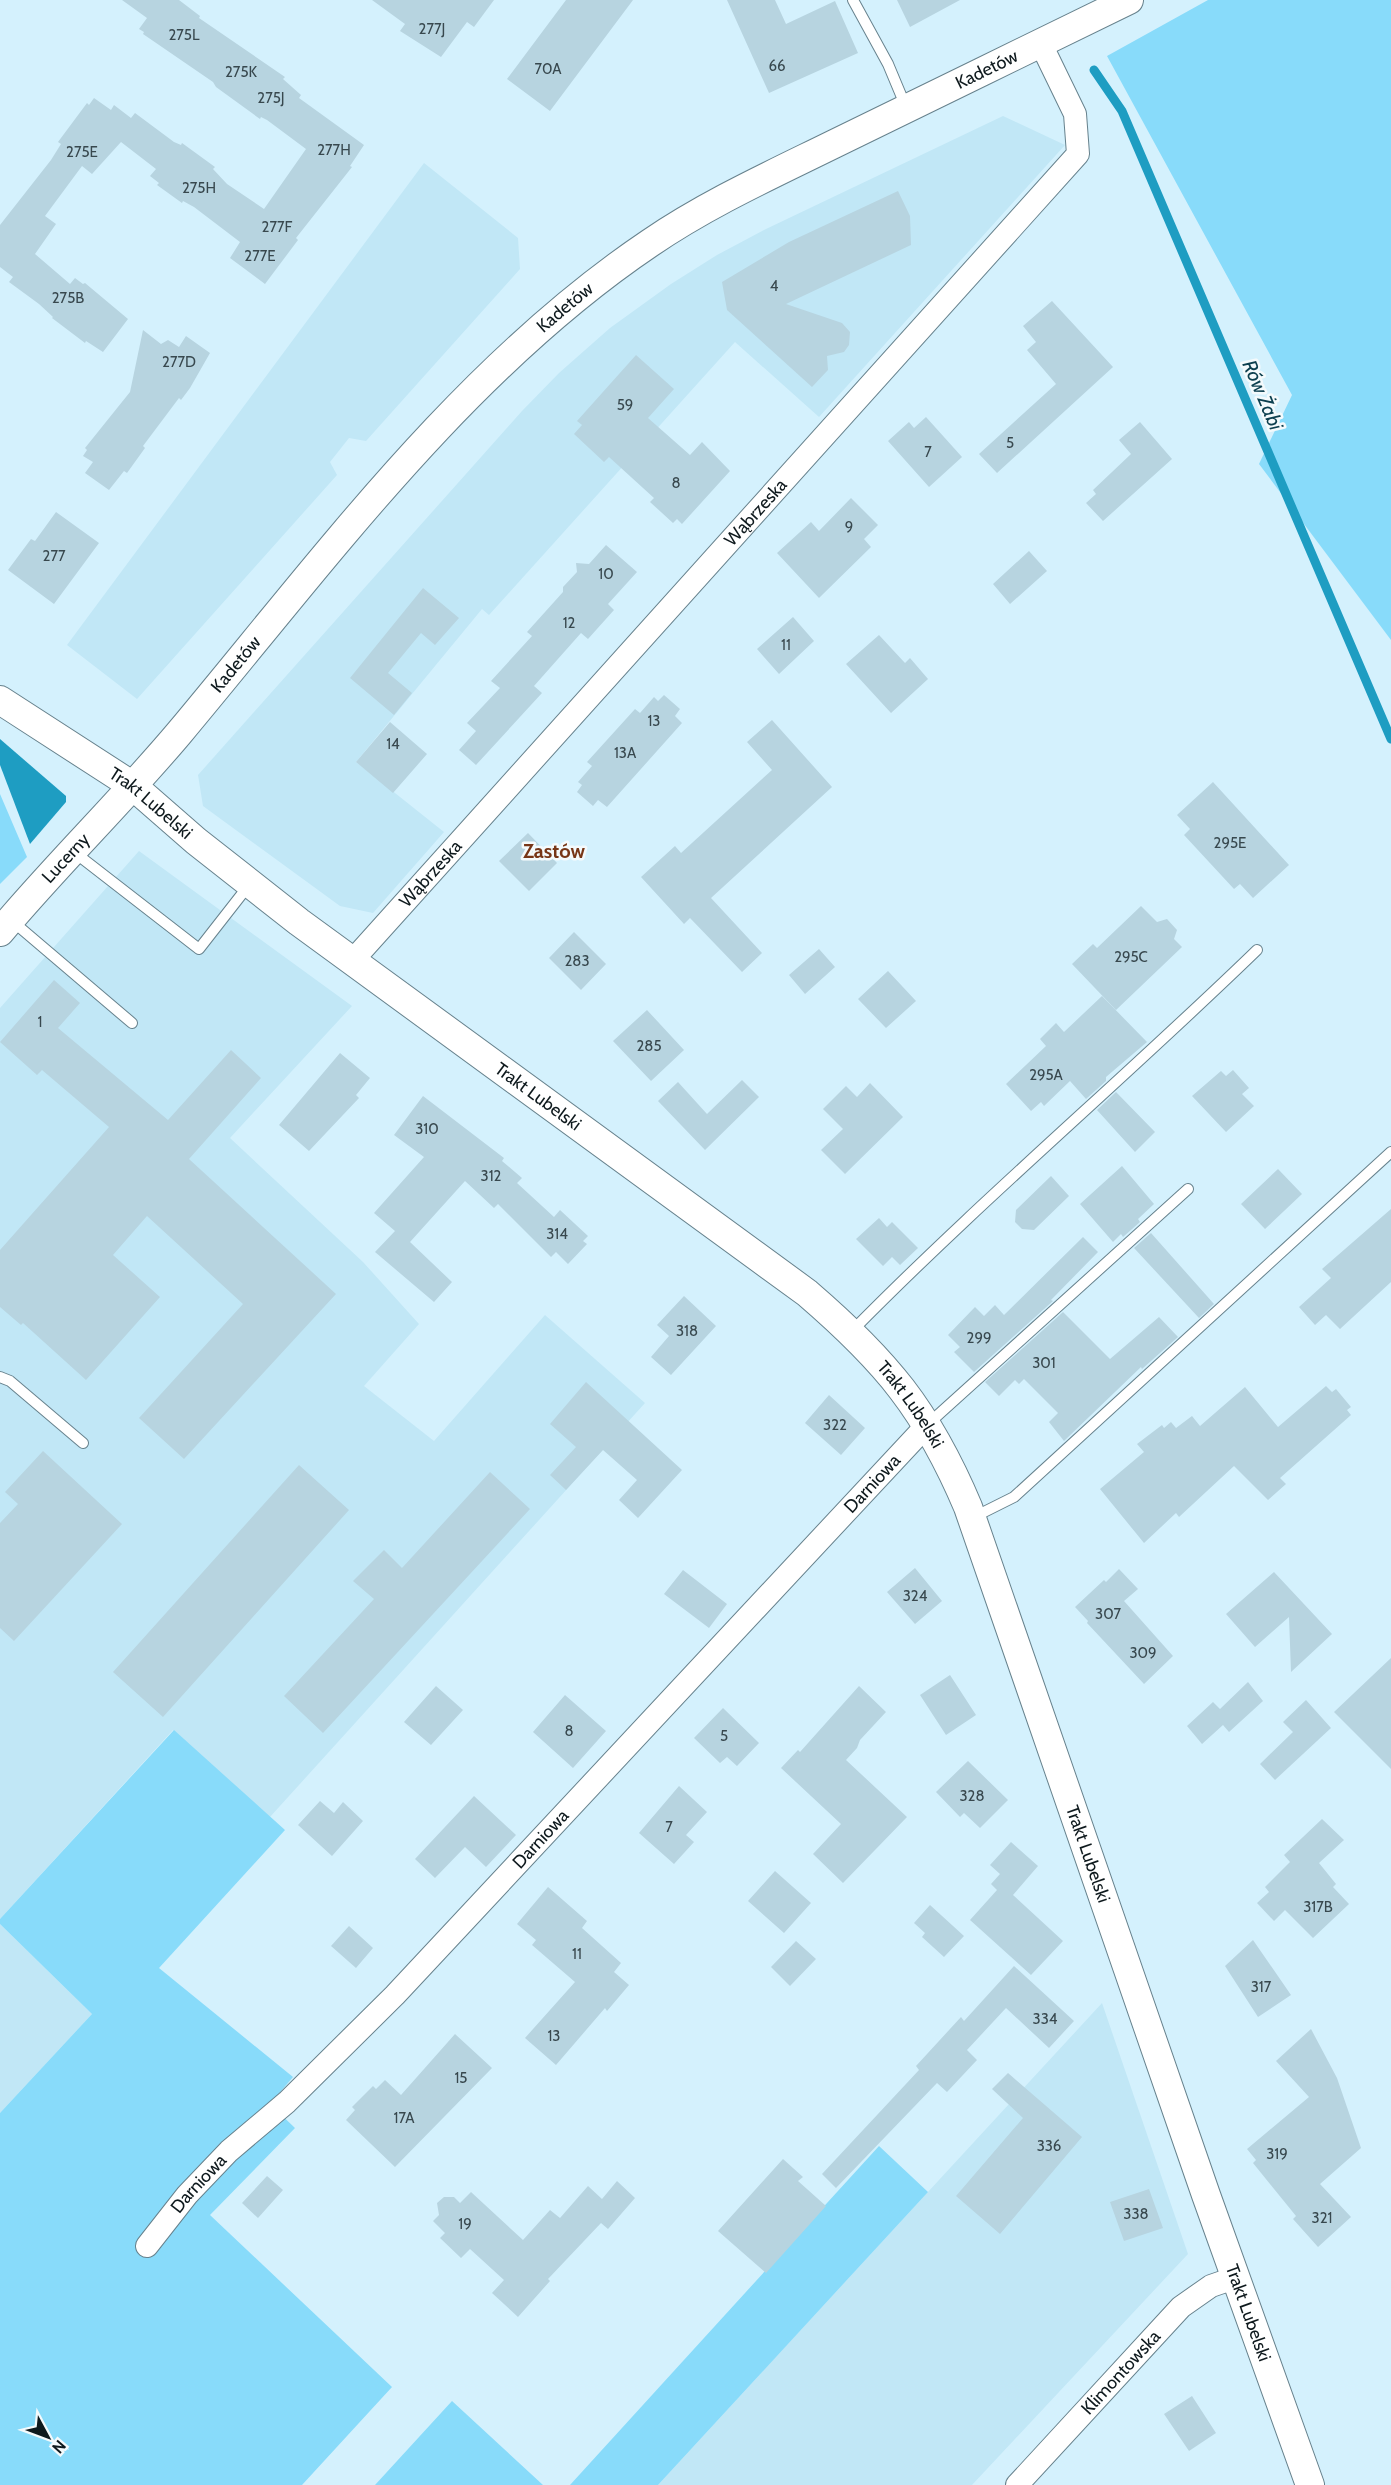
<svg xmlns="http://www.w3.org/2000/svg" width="1391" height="2485" viewBox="0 0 1391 2485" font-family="Cabin,sans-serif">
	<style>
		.built { fill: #c1e7f6 }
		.green { fill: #88dbfa }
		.water { fill: #1e9dc2 }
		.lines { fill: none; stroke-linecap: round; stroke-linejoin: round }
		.stream { stroke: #1e9dc2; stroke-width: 9 }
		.building { fill: #b7d4e0 }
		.service-casing { stroke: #67828d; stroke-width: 12 }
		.minor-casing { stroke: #67828d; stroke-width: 24 }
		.tertiary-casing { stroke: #67828d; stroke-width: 30 }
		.service { stroke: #fff; stroke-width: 10 }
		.minor { stroke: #fff; stroke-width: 22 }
		.tertiary { stroke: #fff; stroke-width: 28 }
		.labels { text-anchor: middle; stroke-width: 5; stroke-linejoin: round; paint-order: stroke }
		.number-label { font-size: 15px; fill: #38484e }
		.street-label { font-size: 18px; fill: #0e191d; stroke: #f4fafc }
		.water-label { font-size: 20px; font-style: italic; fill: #0d4050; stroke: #f4fafc }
		.neighbourhood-label { font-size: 20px; font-weight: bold; fill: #773617; stroke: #f4fafc }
	</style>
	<rect width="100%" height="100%" fill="#d4f1fd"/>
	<path class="built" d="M1003,116L1065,145L819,417L735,342L489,615L482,609L356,762L444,832L373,913L340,906L203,806L198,775L522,411L559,373L610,328L671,284L717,255L766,229Z
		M424,163L518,238L520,269L366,441L349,438L330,462L337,475L137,699L67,645Z
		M139,851L352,1006L230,1138L363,1262L419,1324L364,1386L434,1441L545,1315L645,1403L270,1817L173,1730L0,1919V1008Z
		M0,1924L92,2014L0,2113Z
		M1102,2003L1188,2254L972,2485H658Z"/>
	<path class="green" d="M1208,0H1391V640L1259,464L1292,395L1107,56Z
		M0,794L27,857L0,884Z
		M174,1730L285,1830L159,1968L293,2077L270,2104L295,2128L210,2215L392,2387L302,2485H0V2113L92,2014L0,1924V1919Z
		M879,2146L928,2192L658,2485H570Z
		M452,2401L543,2485H375Z"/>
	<path class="water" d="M0,739L66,796V802L30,844L0,765Z"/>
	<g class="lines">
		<path class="stream" d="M1094,70L1122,111L1391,739"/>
	</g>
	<path class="building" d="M122,0H179L200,16L199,18L285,77L283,79L301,95L299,98L364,145L350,166L352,167L296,238L298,240L265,284L230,258L240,242L194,207L183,201L182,203L157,185L159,183L150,176L156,169L121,142L92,174L82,166L45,216L56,224L35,254L70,284L75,278L83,284L85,283L128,319L103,352L86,341L85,343L52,318L53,317L39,304L9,282L13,277L0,267V225L51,160L61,144L58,142L87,103L89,105L94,98L111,110L114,105L131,118L135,113L174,142L181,145L182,143L215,167L213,169L227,184L264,209L306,149L267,120L261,117L260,119L216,87L213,82L143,34L144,32L139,29L147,18Z
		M372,0H494L474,27L467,22L441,57L400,31L405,24Z
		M566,0H633L550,111L507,79Z
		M727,0H775L786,24L835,1L858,53L769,93Z
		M897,0H960L910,27Z
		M898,191L910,216L911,245L786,304L842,323L850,332L849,345L844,352L827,356L828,370L812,387L727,310L722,282L789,242Z
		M1052,301L1113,367L997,473L979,454L1056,384L1027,350L1036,342L1023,326Z
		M143,330L161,344L168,340L179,347L186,336L210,353L190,388L181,400L179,398L143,446L145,448L127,473L124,471L109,490L85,473L93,462L83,456L87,450L85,448L130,392Z
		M636,355L674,389L648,418L690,455L702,442L730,471L682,524L677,519L673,523L650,502L654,498L609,457L604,462L574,434L582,425L577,421Z
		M926,417L962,457L929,487L888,441L909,422L914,428Z
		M1140,422L1172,459L1103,521L1086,503L1096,494L1093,490L1131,454L1119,440Z
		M851,498L878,525L864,539L871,547L819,598L777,553L811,522L819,531Z
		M56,512L99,543L54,604L8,570L31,539L35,541Z
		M606,545L637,572L608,604L614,610L588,639L581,633L534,686L542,693L476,765L459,750L476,731L467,723L500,688L491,681L532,636L527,632L563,592V587L577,572L576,563L589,564Z
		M1029,551L1047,571L1010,604L993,584Z
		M423,588L459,618L435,645L421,633L388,673L412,693L394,715L350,678Z
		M793,617L814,641L779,674L757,649Z
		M879,635L905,663L910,658L928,679L891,713L846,664Z
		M664,695L680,709L675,716L682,723L607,807L598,800L593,806L577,792L582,785L578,782L592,766L587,762L635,709L640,713L654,697L658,701Z
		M772,720L832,787L711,898L762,953L742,972L690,918L684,924L641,877L675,846L681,853L772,770L747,742Z
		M390,722L427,754L393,793L356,762Z
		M1213,782L1289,865L1253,898L1240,884L1234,889L1184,835L1190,829L1177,815Z
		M528,833L557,863L529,891L499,861Z
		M1141,906L1157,922L1167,919L1177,930L1174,939L1182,947L1116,1010L1072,964L1093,944L1097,948Z
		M574,932L606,964L581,990L549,958Z
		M819,949L835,967L805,994L789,975Z
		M888,971L916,1001L886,1028L858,999Z
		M54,980L80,1003L58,1028L168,1120L231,1050L261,1078L189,1159L336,1294L184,1459L139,1418L243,1304L147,1216L113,1255L160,1297L86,1380L23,1323L21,1325L0,1307V1250L109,1127L42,1070L37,1075L0,1042Z
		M1102,996L1147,1042L1106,1077V1081L1086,1099L1070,1081L1044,1106L1041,1102L1031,1111L1006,1084L1046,1046L1040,1039L1056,1023L1064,1032Z
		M647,1010L684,1050L651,1081L613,1041Z
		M340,1053L370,1078L356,1095L359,1098L309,1151L279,1125Z
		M1233,1070L1249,1088L1242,1094L1254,1106L1226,1132L1192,1096L1221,1071L1226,1076Z
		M742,1080L759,1097L705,1150L658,1101L678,1082L707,1114Z
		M870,1083L903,1117L845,1174L821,1150L843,1129L823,1109L846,1086L857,1097Z
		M1116,1092L1155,1132L1135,1152L1097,1110Z
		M423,1096L504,1158L502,1161L522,1178L517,1183L554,1217L560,1210L588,1236L583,1241L587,1244L568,1264L556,1252L551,1257L498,1204L494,1208L465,1181L410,1242L452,1282L434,1302L375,1252L395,1231L374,1213L424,1157L394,1135Z
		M1122,1166L1154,1204L1138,1219L1140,1222L1123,1237L1121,1234L1113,1242L1080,1204Z
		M1278,1169L1302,1194L1265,1229L1241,1204Z
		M1051,1176L1069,1196L1034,1230L1022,1229L1015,1222L1016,1210Z
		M1391,1209V1282L1340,1329L1326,1315L1315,1325L1299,1307L1331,1278L1322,1269Z
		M879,1218L887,1227L892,1222L918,1248L900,1265L892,1257L883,1266L856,1239Z
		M1151,1233L1214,1304L1199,1318L1134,1248Z
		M1083,1237L1098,1252L1051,1300L1053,1301L974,1372L954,1352L960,1347L948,1335L975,1307L984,1316L995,1305L1004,1315Z
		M684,1296L716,1326L671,1375L651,1357L669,1336L657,1325Z
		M1063,1312L1110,1359L1159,1317L1178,1337L1142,1369L1141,1367L1064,1441L1049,1422L1058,1413L1024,1379L1019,1384L1015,1380L999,1396L985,1382Z
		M586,1382L682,1470L638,1518L619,1500L637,1480L603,1450L566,1490L550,1475L576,1447L550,1424Z
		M1326,1386L1332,1392L1336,1389L1351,1407L1347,1410L1351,1415L1280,1478L1286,1484L1268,1500L1234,1466L1179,1517L1176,1513L1144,1543L1100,1489L1144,1452L1137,1444L1162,1425L1164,1428L1171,1422L1176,1428L1192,1416L1200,1426L1245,1387L1278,1427Z
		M829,1395L865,1428L841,1455L805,1423Z
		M43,1451L122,1524L14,1641L0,1628V1523L18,1504L5,1492Z
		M299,1465L349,1510L163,1717L113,1672Z
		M490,1472L530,1509L323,1733L284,1696L374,1599L353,1581L384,1550L402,1568Z
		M915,1568L942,1601L915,1624L887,1592Z
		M1119,1569L1138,1589L1124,1601L1173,1656L1144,1684L1087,1623L1088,1621L1075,1607L1104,1580L1106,1582Z
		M683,1570L727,1604L709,1628L664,1594Z
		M1274,1572L1332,1634L1291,1672L1289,1617L1255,1647L1226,1614Z
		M1391,1658V1769L1334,1712Z
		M950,1675L976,1715L946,1735L920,1695Z
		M1248,1682L1263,1701L1229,1732L1223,1725L1202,1744L1187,1726L1213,1702L1220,1709Z
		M436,1686L463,1710L431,1745L404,1722Z
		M859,1686L886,1712L860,1740L857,1748L846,1760L907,1817L843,1883L813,1854L841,1824L781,1768L798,1750L800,1752Z
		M565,1695L606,1731L573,1768L533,1732Z
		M1306,1700L1331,1728L1275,1780L1260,1764L1293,1732L1283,1722Z
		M723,1708L759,1743L737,1766L727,1757L720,1763L694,1738Z
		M968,1761L1008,1800L980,1828L964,1813L960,1817L936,1792Z
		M679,1786L707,1812L686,1835L694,1842L674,1864L639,1833Z
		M474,1796L516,1835L486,1867L465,1847L435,1878L415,1859Z
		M320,1801L334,1813L343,1802L363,1821L332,1856L298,1825Z
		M1322,1819L1344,1840L1319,1863L1336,1884L1333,1887L1349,1904L1313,1938L1285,1910L1274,1921L1257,1903L1269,1892L1265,1887L1290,1862L1284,1855Z
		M1011,1842L1038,1866L1013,1895L1063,1941L1031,1975L970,1920L997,1890L991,1884L1000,1874L990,1865Z
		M775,1871L811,1903L784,1933L748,1901Z
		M548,1887L587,1921L582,1928L621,1963L614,1972L629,1985L607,2011L605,2008L556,2065L525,2038L575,1982L532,1945L536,1940L517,1924Z
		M930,1905L964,1936L944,1957L922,1937L925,1933L914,1923Z
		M349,1926L373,1948L356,1968L331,1946Z
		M1253,1940L1291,1995L1258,2017L1225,1966Z
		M796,1941L816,1959L790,1986L771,1967Z
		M1014,1966L1074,2021L1049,2048L1006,2008L967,2050L977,2060L947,2092L937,2083L836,2188L822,2174L919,2070L916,2066L961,2017L964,2021Z
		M1311,2029L1337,2078L1361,2148L1320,2184L1351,2217L1318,2247L1293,2219L1296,2216L1253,2163L1256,2160L1247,2149L1309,2097L1276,2061Z
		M455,2034L492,2068L395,2167L346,2120L355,2110L352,2107L373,2086L376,2089L385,2080L401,2095Z
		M1008,2073L1082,2137L1000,2234L956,2196L1023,2118L992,2089Z
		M783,2159L803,2177L798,2181L826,2206L766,2273L718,2231Z
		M267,2176L283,2190L258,2218L242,2203Z
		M617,2181L635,2198L608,2229L601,2223L548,2279L550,2281L518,2317L492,2293L504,2280L470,2249L461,2258L440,2238L445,2233L433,2221L439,2215L437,2203L444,2197H454L460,2203L471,2192L523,2240L550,2210L560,2218L588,2186L602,2199Z
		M1149,2189L1163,2228L1124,2241L1110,2202Z
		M1192,2396L1216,2433L1189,2451L1164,2414Z"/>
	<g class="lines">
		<defs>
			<path id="service" d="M853,0L888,64L906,107
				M74,852L199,949L249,885
				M11,920L132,1023
				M852,1331C982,1199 1124,1079 1257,950
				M0,1377L10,1381L83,1443
				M928,1424L1188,1189
				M972,1518L1014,1497L1391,1152"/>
			<g id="minor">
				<path id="s1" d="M353,960L1078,154L1075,114L1041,44"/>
				<path id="s2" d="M147,2246L187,2195L229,2151L287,2102L395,1995L928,1424"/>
				<path id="s3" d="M1017,2485L1181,2307L1211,2286L1237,2277"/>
			</g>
			<g id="tertiary">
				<path id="s4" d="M0,700L133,786L196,841L299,922L807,1293C886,1361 927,1410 968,1507L1206,2195L1310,2485"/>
				<path id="s5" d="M0,932C58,863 122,801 180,732C323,561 463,369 650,243C707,204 771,175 834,144C932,96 1031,48 1129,0"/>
			</g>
		</defs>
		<use href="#service" class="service-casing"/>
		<use href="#minor" class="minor-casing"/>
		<use href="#tertiary" class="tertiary-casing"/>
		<use href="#service" class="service"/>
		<use href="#minor" class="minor"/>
		<use href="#tertiary" class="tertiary"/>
	</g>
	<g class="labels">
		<g class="number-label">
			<text x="432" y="34">277J</text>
			<text x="184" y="40">275L</text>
			<text x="777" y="71">66</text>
			<text x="548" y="74">70A</text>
			<text x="241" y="77">275K</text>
			<text x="271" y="103">275J</text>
			<text x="334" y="155">277H</text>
			<text x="82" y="157">275E</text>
			<text x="199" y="193">275H</text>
			<text x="277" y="232">277F</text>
			<text x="260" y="261">277E</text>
			<text x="774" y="291">4</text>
			<text x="68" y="303">275B</text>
			<text x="179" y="367">277D</text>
			<text x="625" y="410">59</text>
			<text x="1010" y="448">5</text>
			<text x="928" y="457">7</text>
			<text x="676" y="488">8</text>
			<text x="849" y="532">9</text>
			<text x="54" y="561">277</text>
			<text x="606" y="579">10</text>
			<text x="569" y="628">12</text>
			<text x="786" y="650">11</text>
			<text x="654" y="726">13</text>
			<text x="393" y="749">14</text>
			<text x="625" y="758">13A</text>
			<text x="1230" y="848">295E</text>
			<text x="1131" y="962">295C</text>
			<text x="577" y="966">283</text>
			<text x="40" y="1027">1</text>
			<text x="649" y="1051">285</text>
			<text x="1046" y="1080">295A</text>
			<text x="427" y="1134">310</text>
			<text x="491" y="1181">312</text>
			<text x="557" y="1239">314</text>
			<text x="687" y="1336">318</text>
			<text x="979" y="1343">299</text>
			<text x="1044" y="1368">301</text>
			<text x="835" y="1430">322</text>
			<text x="915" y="1601">324</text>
			<text x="1108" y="1619">307</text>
			<text x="1143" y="1658">309</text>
			<text x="569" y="1736">8</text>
			<text x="724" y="1741">5</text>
			<text x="972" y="1801">328</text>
			<text x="669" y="1832">7</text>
			<text x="1318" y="1912">317B</text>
			<text x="577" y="1959">11</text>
			<text x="1261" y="1992">317</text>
			<text x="1045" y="2024">334</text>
			<text x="554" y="2041">13</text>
			<text x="461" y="2083">15</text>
			<text x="404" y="2123">17A</text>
			<text x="1049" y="2151">336</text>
			<text x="1277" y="2159">319</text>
			<text x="1136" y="2219">338</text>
			<text x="1322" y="2223">321</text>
			<text x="465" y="2229">19</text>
		</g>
		<g class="street-label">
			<text dy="6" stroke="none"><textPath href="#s5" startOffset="1329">Kadetów</textPath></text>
			<text dy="6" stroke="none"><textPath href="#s5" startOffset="843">Kadetów</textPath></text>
			<text dy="6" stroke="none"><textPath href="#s1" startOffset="602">Wąbrzeska</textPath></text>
			<text dy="6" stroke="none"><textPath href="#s5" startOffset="357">Kadetów</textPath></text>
			<text dy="6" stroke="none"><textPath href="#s4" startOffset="183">Trakt Lubelski</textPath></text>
			<text dy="6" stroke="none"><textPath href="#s5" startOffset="99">Lucerny</textPath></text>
			<text dy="6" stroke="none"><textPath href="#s1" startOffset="116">Wąbrzeska</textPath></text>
			<text dy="6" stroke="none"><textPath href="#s4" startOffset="669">Trakt Lubelski</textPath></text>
			<text dy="6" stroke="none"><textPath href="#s4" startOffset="1155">Trakt Lubelski</textPath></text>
			<text dy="6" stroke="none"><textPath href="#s2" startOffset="1053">Darniowa</textPath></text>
			<text dy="6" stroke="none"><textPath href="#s2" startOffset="567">Darniowa</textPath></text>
			<text dy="6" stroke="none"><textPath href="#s4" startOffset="1640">Trakt Lubelski</textPath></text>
			<text dy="6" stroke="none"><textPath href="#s2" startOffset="81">Darniowa</textPath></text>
			<text dy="6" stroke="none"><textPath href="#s4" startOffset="2126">Trakt Lubelski</textPath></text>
			<text dy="6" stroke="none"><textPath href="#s3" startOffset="153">Klimontowska</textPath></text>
		</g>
		<g class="water-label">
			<text transform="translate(1263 395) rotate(67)" y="7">Rów Żabi</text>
		</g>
		<g class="neighbourhood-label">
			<text x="554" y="858">Zastów</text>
		</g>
	</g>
	<g transform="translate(48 2437) rotate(131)" stroke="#f4fafc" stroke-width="4.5" paint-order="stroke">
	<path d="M0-4.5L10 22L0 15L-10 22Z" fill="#0e191d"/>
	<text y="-9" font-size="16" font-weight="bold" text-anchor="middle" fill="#0e191d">N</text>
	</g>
</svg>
